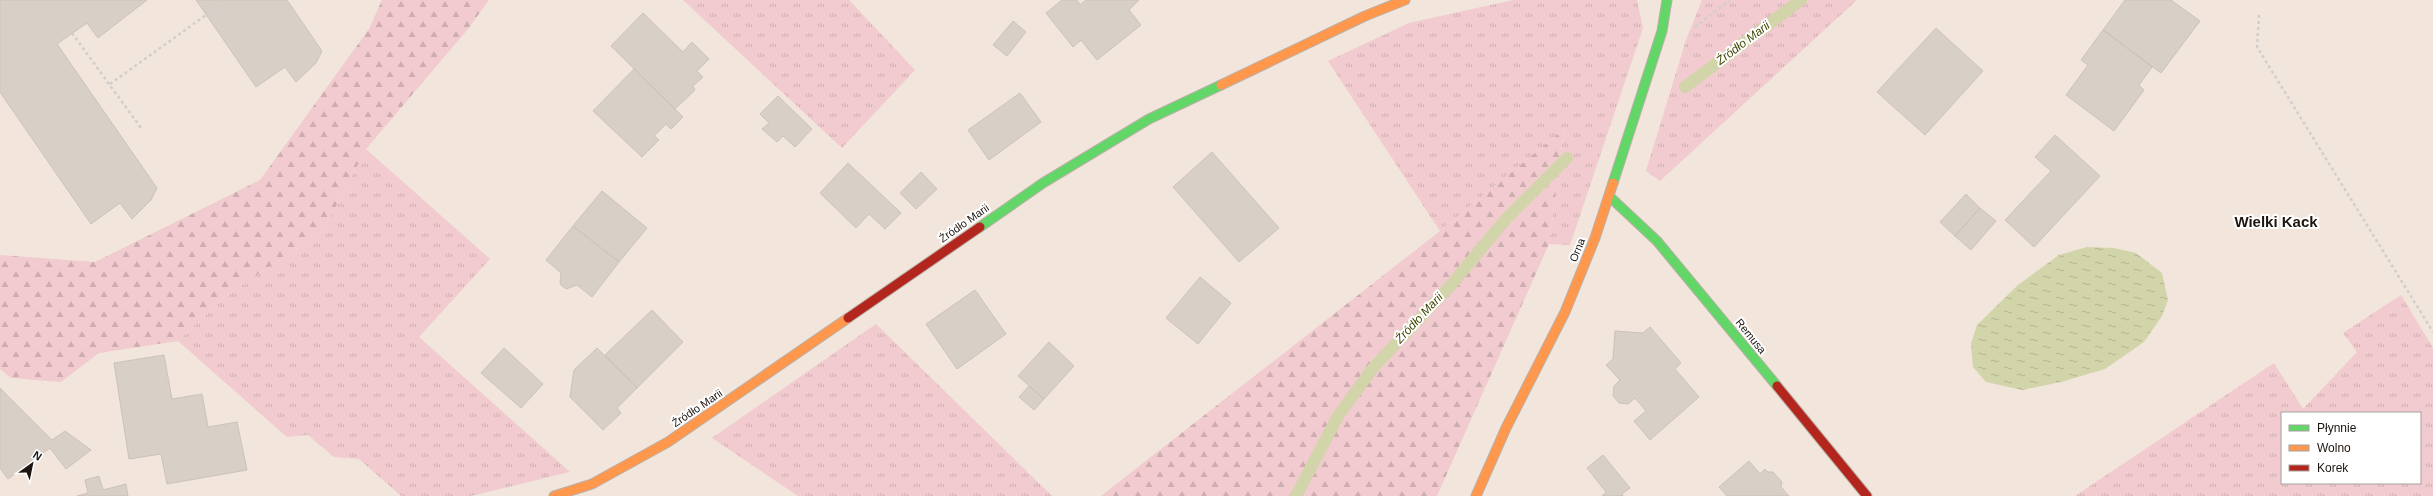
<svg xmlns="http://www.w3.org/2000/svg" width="2433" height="496" viewBox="0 0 2433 496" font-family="Arial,sans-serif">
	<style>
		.grass { fill: url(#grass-tufts); fill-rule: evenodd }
		.forest { fill: url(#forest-firs) }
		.water { fill: url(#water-ripples) }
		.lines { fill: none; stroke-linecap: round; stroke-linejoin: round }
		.stream { stroke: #d2d4a9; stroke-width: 12 }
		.building { fill: #d8d0c6; stroke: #cbc3ba }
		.fast-casing { stroke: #b9b0a8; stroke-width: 11 }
		.slow-casing { stroke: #b9b0a8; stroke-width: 11 }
		.jam-casing { stroke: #b9b0a8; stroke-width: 11 }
		.path { stroke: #d2cecc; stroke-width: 2.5; stroke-dasharray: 3 3; stroke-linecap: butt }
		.fast { stroke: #63d668; stroke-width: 9 }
		.slow { stroke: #ff974d; stroke-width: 9 }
		.jam { stroke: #b3261e; stroke-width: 9 }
		.labels { text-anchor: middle; stroke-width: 4; stroke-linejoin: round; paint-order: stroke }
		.street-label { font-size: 11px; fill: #1d150f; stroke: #fff }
		.water-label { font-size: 12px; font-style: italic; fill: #3f4600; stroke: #fff }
		.district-label { font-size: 15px; font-weight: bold; fill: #1d150f; stroke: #fff }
	</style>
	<defs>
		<pattern id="grass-tufts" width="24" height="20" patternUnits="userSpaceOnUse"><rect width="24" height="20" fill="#f1cbcf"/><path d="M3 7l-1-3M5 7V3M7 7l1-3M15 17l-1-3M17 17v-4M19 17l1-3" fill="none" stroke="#ceadb1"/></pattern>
		<pattern id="forest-firs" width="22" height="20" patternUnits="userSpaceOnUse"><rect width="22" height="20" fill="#f1cbcf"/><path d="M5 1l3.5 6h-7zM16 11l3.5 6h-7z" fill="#ceadb1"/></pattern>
		<pattern id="water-ripples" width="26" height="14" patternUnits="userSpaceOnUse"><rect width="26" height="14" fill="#d2d4a9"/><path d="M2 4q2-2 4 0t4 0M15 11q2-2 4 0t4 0" fill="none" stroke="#b4b590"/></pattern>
	</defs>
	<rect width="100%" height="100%" fill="#f2e5db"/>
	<path class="grass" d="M683,0H849L915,70L842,148Z
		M1513,0H1637L1643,28L1570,245L1549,244L1564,129L1440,231L1328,61L1409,23Z
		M1702,0H1857L1660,181L1646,171L1686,40Z
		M366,149L490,259L419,337L570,472L471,496H401L359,459L334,457L308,435L287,437L178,341L224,297L323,231Z
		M2401,295L2433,348V496H2075L2274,363L2303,409L2357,352L2343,333ZM2282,413H2420V483H2282Z
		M876,324L1052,496H798L712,438Z"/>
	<path class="forest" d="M382,0H489L468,29L366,149L323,231L224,297L178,341L99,353L61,382L11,378L0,369V255L95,262L260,180L369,29Z
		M1564,129L1549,244L1437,496H1101L1440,231Z"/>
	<path class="water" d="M2087,247L2114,248L2136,253L2162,273L2168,300L2162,316L2144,342L2105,369L2061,382L2022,390L1986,382L1973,367L1971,344L1977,325L2018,285L2059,255Z"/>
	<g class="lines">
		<path class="stream" d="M1685,87L1801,0
			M1296,496L1338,416L1373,368L1451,285L1505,220L1567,158"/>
	</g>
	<path class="building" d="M0,0H147L98,38L87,23L57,44L157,188L151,200L132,219L120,203L91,224L0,92Z
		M196,0H287L322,51L316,63L296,82L285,67L256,87Z
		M1062,0H1077L1080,5L1086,0H1139L1129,10L1141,25L1097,60L1081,40L1073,47L1046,13Z
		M2125,0H2171L2200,21L2161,73L2103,30Z
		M643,13L683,52L692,42L709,59L697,71L703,77L693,86L695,90L675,109L611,46Z
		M1013,21L1026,32L1007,56L993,45Z
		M1936,28L1983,71L1925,135L1877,92Z
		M2103,30L2152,67L2139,85L2144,90L2114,131L2066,95L2088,65L2081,60Z
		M634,69L683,117L671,129L666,124L654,136L659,140L642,157L593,111Z
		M1020,93L1041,122L989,160L968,130Z
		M778,96L812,129L795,147L783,136L777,142L762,129L769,123L760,114Z
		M2055,135L2100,176L2034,247L2005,220L2051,171L2035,157Z
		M1212,152L1279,228L1239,262L1173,187Z
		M848,163L901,213L885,229L869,214L856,228L820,193Z
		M921,172L937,189L916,209L900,193Z
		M602,191L647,228L619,262L573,226Z
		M1966,194L1980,208L1955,236L1940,222Z
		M1980,208L1996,221L1971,250L1955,236Z
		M573,226L619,262L592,297L577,285L566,289L560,284L561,273L546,260Z
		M1200,277L1231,303L1198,344L1166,318Z
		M975,290L1006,334L957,369L926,324Z
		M652,310L683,342L637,388L605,355Z
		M1650,327L1681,363L1675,369L1699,397L1650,440L1634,421L1646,411L1635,398L1628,404L1619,403L1613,396L1614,386L1620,380L1606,365L1613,359L1615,331L1643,333Z
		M1049,342L1074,366L1044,399L1018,376Z
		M504,348L543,384L521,408L481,373Z
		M597,348L637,388L617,408L621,413L603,430L570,397L574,370Z
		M164,355L172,399L202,394L208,427L237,422L247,470L167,484L161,454L129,459L114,363Z
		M1029,386L1044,399L1034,410L1019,397Z
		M0,388L52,440L65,431L91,450L66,469L50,448L8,479L0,468Z
		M1603,455L1630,488L1622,494L1623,496H1602L1606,492L1587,468Z
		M1749,461L1760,474L1765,469L1768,472H1773L1782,482L1781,487L1789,496H1727L1719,487Z
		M99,476L103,490L126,484L128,496H77L88,493L85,480Z"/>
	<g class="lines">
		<defs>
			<path id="fast" d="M1613,183L1662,31L1667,0
				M1610,197L1657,241L1777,386
				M980,227L1043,183L1149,119L1221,85"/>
			<path id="slow" d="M1221,85L1365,16L1405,0
				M554,496L592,484L668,442L848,318
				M1476,496L1506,428L1565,312L1595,238L1613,183"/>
			<path id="jam" d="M848,318L980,227
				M1777,386L1867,496"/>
		</defs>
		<use href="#fast" class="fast-casing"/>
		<use href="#slow" class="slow-casing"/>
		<use href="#jam" class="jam-casing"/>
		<path class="path" d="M2259,15L2257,47L2433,332
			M1695,27L1730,0
			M72,33L141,128
			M110,84L227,0"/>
		<use href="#fast" class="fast"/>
		<use href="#slow" class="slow"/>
		<use href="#jam" class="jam"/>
	</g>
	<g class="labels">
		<g class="street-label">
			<text transform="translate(964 223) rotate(-35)" y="4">Źródło Marii</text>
			<text transform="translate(1577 250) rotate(-68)" y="4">Orna</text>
			<text transform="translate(1751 336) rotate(51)" y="4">Remusa</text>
			<text transform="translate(697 408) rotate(-34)" y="4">Źródło Marii</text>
		</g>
		<g class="water-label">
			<text transform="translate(1743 43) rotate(-37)" y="4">Źródło Marii</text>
			<text transform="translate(1419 318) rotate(-47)" y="4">Źródło Marii</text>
		</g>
		<g class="district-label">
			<text x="2276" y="227">Wielki Kack</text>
		</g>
	</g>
	<rect x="2281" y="412" width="140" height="72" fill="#ffffff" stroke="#a5a19f"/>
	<rect x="2289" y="425" width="20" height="6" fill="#63d668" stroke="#a5a19f"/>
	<text x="2317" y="432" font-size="12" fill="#1d150f">Płynnie</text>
	<rect x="2289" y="445" width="20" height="6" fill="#ff974d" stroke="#a5a19f"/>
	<text x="2317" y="452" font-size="12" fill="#1d150f">Wolno</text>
	<rect x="2289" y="465" width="20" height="6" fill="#b3261e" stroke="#a5a19f"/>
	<text x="2317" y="472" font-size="12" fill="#1d150f">Korek</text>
	<g transform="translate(32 464) rotate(33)" stroke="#ffffff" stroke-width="3" paint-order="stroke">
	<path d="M0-3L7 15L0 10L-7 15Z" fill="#1d150f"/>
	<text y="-6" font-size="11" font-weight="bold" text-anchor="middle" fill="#1d150f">N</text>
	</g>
</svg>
